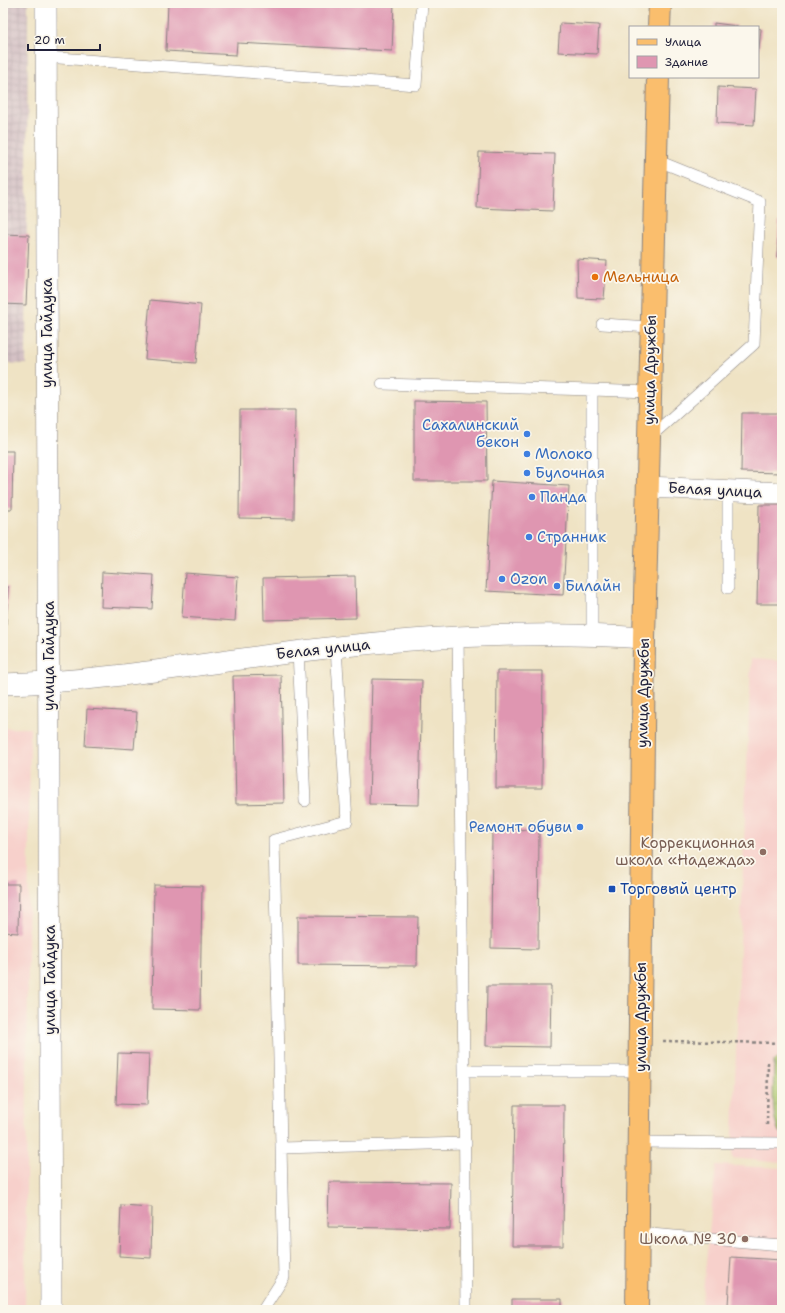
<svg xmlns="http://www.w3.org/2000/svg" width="785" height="1313" viewBox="0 0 785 1313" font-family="'Shantell Sans',sans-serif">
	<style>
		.built { fill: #f7d0cb }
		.industrial { fill: url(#industrial-grid) }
		.grass { fill: url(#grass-tufts); stroke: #687454 }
		.building { fill: #df96b1 }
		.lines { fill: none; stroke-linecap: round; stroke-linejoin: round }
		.lane-casing { stroke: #888280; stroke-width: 12 }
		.street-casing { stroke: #888280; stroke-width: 22 }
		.primary-casing { stroke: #888280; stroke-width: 24 }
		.path { stroke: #888280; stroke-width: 2.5; stroke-dasharray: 3 3; stroke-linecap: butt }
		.lane { stroke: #fff; stroke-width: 11 }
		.street { stroke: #fff; stroke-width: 21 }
		.primary { stroke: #fabe6d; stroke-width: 22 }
		.food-dot { fill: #e8710a; stroke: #fbf7ec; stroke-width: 1.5 }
		.shop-dot { fill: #3f7fe0; stroke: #fbf7ec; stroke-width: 1.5 }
		.education-dot { fill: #8d6e63; stroke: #fbf7ec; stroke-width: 1.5 }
		.transit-dot { fill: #1a4fb4; stroke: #fbf7ec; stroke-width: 1.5 }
		.labels { text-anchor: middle; stroke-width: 3.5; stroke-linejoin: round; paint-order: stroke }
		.food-label { font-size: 15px; fill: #c56008; stroke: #fbf7ec; text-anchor: start }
		.street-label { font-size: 15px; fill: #22223b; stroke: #fbf7ec }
		.shop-label { font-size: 15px; fill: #366cbe; stroke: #fbf7ec; text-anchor: start }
		.education-label { font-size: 15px; fill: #785e54; stroke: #fbf7ec; text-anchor: end }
		.transit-label { font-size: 15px; fill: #164399; stroke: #fbf7ec; text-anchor: start }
	</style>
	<defs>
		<pattern id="industrial-grid" width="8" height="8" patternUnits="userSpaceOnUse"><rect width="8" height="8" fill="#d2bec2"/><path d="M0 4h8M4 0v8" fill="none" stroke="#b4a3a8"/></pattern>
		<pattern id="grass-tufts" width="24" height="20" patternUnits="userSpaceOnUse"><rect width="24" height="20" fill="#adc76e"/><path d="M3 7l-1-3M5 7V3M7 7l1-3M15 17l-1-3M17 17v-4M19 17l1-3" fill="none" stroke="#95ab60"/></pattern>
	</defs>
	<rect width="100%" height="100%" fill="#fbf7ec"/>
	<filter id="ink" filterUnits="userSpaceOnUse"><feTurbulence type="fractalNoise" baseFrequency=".025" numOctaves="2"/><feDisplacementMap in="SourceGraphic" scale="8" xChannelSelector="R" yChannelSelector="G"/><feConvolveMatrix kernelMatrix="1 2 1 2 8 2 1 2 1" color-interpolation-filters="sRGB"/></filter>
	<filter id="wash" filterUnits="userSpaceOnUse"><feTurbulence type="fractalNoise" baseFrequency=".012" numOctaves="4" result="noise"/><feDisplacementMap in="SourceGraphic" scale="16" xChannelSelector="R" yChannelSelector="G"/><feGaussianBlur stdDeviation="0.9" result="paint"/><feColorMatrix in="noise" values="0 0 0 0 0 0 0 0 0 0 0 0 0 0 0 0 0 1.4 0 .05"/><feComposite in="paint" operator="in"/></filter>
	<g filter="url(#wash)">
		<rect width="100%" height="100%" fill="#efe3c4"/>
		<path class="built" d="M751,659L782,661V1163L732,1158Z
			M3,728H30L25,1310H3Z
			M716,1165L782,1168V1310H701Z"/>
		<path class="industrial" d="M3,3H28L26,364L3,363Z"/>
		<path class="grass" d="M782,1055V1133L779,1132C770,1115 774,1081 774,1061Z"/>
		<g id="blocks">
			<path class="building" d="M168,3H394L392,51L237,43L236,55L166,51Z
				M560,23L599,25L597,54L558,52Z
				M714,23L737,26V27H714Z
				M758,28L761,29L759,49H758Z
				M718,87L756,89L754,125L717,123Z
				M479,152L555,154L553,211L477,208Z
				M779,221H782V257H777Z
				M3,234L29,235L26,305L3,304Z
				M577,259L607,261L604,299L578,298Z
				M150,300L201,305L196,363L145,359Z
				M414,401L486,402L487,481H414Z
				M240,410H295L294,519L239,518Z
				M742,413H782V473L741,472Z
				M3,451H13L12,509H3Z
				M492,481L569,486L563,595L486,591Z
				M759,505H782V604H757Z
				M102,572L154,575L152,609L101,607Z
				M185,573L238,577L235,621L182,617Z
				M355,576L356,618L264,620L263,578Z
				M3,587H8L6,626H3Z
				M497,671H543L542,788H496Z
				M281,675L284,803L236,804L233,676Z
				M372,679L422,680L419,805L369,804Z
				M87,709L137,712L134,749L85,746Z
				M492,829L539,830L538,949L491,948Z
				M3,884H19L18,933L3,932Z
				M154,885L202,886L200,1010L152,1009Z
				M298,916L418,917L417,966L298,965Z
				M487,986H551L550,1047L486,1046Z
				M118,1053L149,1054L147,1105L116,1104Z
				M514,1105H564L563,1246H512Z
				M329,1182L451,1183L450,1229L328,1227Z
				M121,1205L152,1207L151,1258L119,1256Z
				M731,1257L782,1260V1308L728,1305Z
				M512,1299H562V1310H512Z"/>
		</g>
	</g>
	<g filter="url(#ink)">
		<use href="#blocks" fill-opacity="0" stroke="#888280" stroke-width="1"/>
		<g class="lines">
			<defs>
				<path id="lane" d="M46,57L416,85L422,3
					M602,324L650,327
					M382,384L592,390
					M650,437L754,344L760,202L656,160
					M728,491V588
					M592,634V390L650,392
					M458,636L464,1071H640
					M298,651L305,801
					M464,1071L466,1310
					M639,1142L782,1143
					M281,1148L466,1143
					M639,1233L782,1245
					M263,1310L284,1277L274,840L347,821L336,648"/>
				<path id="street" d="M46,3L51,1310
					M648,487L782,493
					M3,684C101,682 198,664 295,652C411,637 527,630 644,638"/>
				<path id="primary" d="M659,27L660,3
					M637,1310L644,638L658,77"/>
			</defs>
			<use href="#lane" class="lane-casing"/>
			<use href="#street" class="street-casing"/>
			<use href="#primary" class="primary-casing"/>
			<path class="path" d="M663,1041L782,1043
				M767,1125L768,1060"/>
			<use href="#lane" class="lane"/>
			<use href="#street" class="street"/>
			<use href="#primary" class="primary"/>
		</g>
	</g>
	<circle class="food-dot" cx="595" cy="277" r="4"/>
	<g class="shop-dot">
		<circle cx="527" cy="434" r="4"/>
		<circle cx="527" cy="454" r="4"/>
		<circle cx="527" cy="473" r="4"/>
		<circle cx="532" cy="497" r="4"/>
		<circle cx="529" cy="537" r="4"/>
		<circle cx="502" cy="579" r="4"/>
		<circle cx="557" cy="586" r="4"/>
		<circle cx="580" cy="827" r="4"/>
	</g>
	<g class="education-dot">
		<circle cx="763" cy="852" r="4"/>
		<circle cx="745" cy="1239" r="4"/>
	</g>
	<rect class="transit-dot" x="608" y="885" width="8" height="8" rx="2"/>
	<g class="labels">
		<g class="food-label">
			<text x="603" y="282">Мельница</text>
		</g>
		<g class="street-label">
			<text transform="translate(47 333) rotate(-90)" y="5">улица Гайдука</text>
			<text transform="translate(650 370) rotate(-89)" y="5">улица Дружбы</text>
			<text transform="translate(715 490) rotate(3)" y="5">Белая улица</text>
			<text transform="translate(323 649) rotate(-6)" y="5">Белая улица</text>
			<text transform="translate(49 656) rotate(-90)" y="5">улица Гайдука</text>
			<text transform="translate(643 693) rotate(-89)" y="5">улица Дружбы</text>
			<text transform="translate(50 980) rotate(-90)" y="5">улица Гайдука</text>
			<text transform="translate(641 1017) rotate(-90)" y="5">улица Дружбы</text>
		</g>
		<g class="shop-label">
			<text x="519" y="430" text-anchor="end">Сахалинский<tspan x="519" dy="17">бекон</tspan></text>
			<text x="535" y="459">Молоко</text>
			<text x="535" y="478">Булочная</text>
			<text x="540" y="502">Панда</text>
			<text x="537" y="542">Странник</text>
			<text x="510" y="584">Ozon</text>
			<text x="565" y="591">Билайн</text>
			<text x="572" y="832" text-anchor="end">Ремонт обуви</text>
		</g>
		<g class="education-label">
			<text x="755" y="848">Коррекционная<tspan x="755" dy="17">школа «Надежда»</tspan></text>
			<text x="737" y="1244">Школа № 30</text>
		</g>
		<g class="transit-label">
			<text x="620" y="894">Торговый центр</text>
		</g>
	</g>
	<rect width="785" height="1313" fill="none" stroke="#fbf7ec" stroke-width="16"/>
	<rect x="629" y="26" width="130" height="52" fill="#fbf7ec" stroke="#a4a2a5"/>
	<rect x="637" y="39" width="20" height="6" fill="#fabe6d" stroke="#a4a2a5"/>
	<text x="665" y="46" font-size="12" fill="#22223b">Улица</text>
	<rect x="637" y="56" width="20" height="12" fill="#df96b1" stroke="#a4a2a5"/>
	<text x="665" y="66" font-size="12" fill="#22223b">Здание</text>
	<path d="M28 44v6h72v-6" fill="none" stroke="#22223b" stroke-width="2"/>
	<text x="34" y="44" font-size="12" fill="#22223b" stroke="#fbf7ec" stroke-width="3" paint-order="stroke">20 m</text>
</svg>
